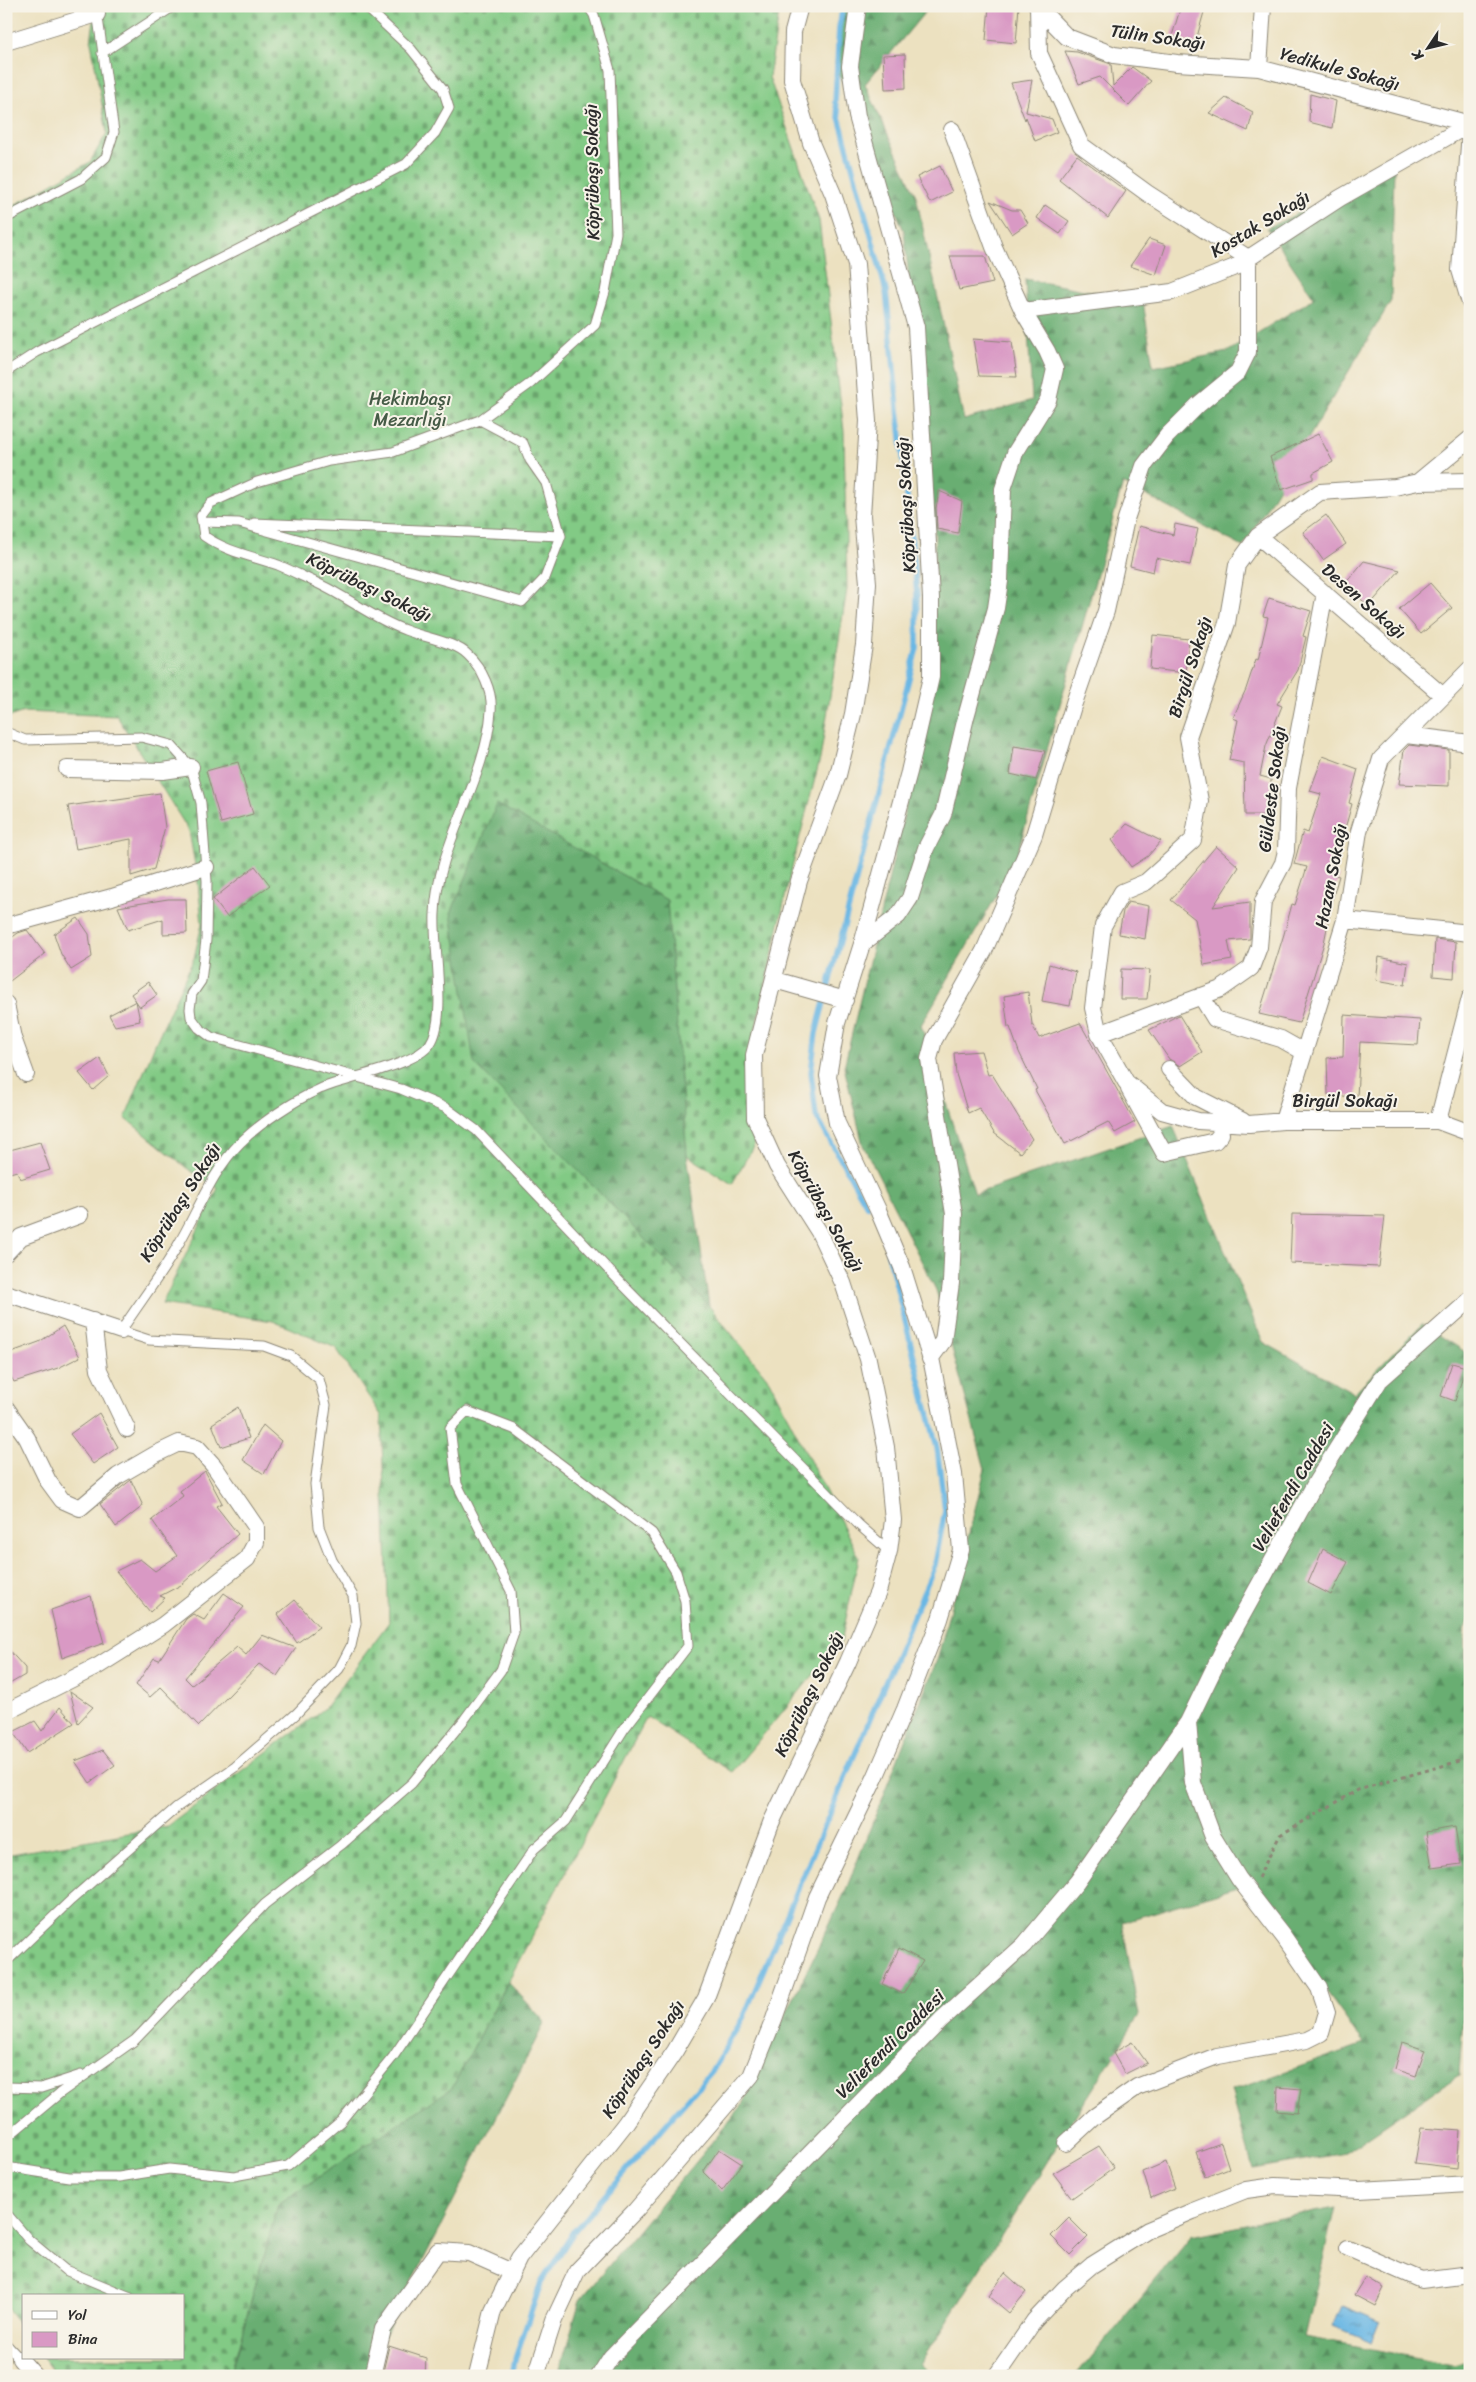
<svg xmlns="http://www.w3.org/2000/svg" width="1476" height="2382" viewBox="0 0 1476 2382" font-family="Sriracha,sans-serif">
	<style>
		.forest { fill: url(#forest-firs); stroke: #4a6c4e }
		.cemetery { fill: url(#cemetery-stones); stroke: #567a58 }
		.water { fill: url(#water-ripples); stroke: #4b7188 }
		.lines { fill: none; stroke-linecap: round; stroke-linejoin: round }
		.stream { stroke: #6bb7e4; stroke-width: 5.5 }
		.building { fill: #d999c4 }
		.lane-casing { stroke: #8c8676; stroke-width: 11 }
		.street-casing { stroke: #8c8676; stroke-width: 18 }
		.path { stroke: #8c8676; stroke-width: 3; stroke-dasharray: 4 4; stroke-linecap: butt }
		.lane { stroke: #fff; stroke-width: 9 }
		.street { stroke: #fff; stroke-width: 16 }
		.labels { text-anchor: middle; stroke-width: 4; stroke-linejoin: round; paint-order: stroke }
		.street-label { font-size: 18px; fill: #2b2b2b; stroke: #f7f3e8 }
		.park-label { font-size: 18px; fill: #455b46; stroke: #f7f3e8 }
	</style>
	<defs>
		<pattern id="forest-firs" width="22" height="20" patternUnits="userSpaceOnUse" patternTransform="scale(1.25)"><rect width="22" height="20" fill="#69ae72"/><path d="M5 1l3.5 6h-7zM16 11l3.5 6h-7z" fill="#578e5e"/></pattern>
		<pattern id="cemetery-stones" width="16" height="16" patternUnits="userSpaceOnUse" patternTransform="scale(1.25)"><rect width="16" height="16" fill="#82ca85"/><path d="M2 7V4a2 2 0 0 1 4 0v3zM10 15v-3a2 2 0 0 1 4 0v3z" fill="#6ba46d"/></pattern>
		<pattern id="water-ripples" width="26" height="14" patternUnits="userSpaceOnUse" patternTransform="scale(1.25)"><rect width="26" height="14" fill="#6bb7e4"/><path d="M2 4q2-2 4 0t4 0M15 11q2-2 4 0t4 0" fill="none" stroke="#5895b9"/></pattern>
	</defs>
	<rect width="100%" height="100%" fill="#f7f3e8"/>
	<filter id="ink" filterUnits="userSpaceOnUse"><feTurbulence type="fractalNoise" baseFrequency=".02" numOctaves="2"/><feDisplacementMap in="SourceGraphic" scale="10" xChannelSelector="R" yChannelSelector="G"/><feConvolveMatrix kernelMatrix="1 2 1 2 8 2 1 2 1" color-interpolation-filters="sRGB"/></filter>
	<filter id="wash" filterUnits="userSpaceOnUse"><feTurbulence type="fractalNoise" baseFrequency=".0096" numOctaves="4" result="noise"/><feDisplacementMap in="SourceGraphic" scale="20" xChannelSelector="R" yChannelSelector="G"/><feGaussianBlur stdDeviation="1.12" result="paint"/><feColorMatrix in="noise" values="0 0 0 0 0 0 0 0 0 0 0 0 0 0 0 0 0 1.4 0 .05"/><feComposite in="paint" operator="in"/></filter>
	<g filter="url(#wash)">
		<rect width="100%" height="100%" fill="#ece1c0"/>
		<path class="forest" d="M843,6H930L865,84L916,196L964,420L1032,400L1025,279L1143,301L1153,367L1227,352L1314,298L1267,228L1394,169L1391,301L1243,547L1123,483L1014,866L921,1025L975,1194L1173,1126L1263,1342L1354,1393L1422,1324L1470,1355V1616L1465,1632L1470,1792V1915L1459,2075L1345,2153L1253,2169L1231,2091L1364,2044L1248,1884L1122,1922L1139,2015L920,2365L933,2376H558L580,2300L741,2107L845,1892L938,1657L985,1469L936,1290L863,1145L844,1067L934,688L935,534L904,231L835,63Z
			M496,803L667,900L687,1155L709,1306L473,1063L451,913Z
			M508,1982L545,2022L364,2376H230L278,2204L452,2088Z
			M1335,2207L1305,2336L1455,2365L1470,2360V2376H1076L1191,2236Z"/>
		<path class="cemetery" d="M96,6H780L769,77L819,220L844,431L847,589L820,759L791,871L753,1040L748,1099L754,1145L732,1184L687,1155L667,900L497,804L451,913L474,1063L709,1306L769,1380L859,1557L841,1642L732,1772L647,1717L452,2088L278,2204L230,2376H56L43,2358H184V2296H24V2331L6,2307V1855L168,1826L324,1709L389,1622L381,1415L336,1348L273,1321L162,1304L218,1188L188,1169L125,1118L156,1042L194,958L202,924L198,882L189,831L117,716L24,712L6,718V210L90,162L107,133L91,42Z"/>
		<path class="water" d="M1343,2306L1380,2322L1372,2342L1334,2326Z"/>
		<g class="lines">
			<path class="stream" d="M843,6L839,27L835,102L886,291L917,594V648L816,1033L811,1072L816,1116L867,1206
				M512,2376L515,2359L541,2283L575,2230L712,2071L744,2016L935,1565L945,1510L937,1448L888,1253"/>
		</g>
		<g id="blocks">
			<path class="building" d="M989,6H1019L1016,43L986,40Z
				M1181,6H1189L1204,12L1195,44L1172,36Z
				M1065,51L1077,52L1111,64L1113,86L1132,67L1151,81L1129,106L1100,77L1079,84Z
				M905,54L906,88L885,89L883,55Z
				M1032,80L1026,112L1052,119L1057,132L1035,141L1026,117L1025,120L1011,83Z
				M1310,94L1336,101L1332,128L1309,122Z
				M1226,98L1253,112L1248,131L1209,113Z
				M1077,155L1126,191L1108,218L1059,179Z
				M940,166L952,192L930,203L917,177Z
				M990,201L1012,210H1020L1028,223L1012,234Z
				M1045,205L1069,221L1060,234L1037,218Z
				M1149,239L1166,245L1156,275L1130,266Z
				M950,256H985L993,283L959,290Z
				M973,339L1012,342L1017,377L979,376Z
				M1318,434L1333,462L1313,473V479L1281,490L1270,457Z
				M939,491L962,501L958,533L937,529L936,508Z
				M1326,515L1346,544L1323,560L1303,532Z
				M1175,524L1198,529L1190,565L1156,558L1153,572L1130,566L1139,526L1173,535Z
				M1364,561L1400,570L1369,606L1344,585Z
				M1430,583L1452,608L1421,634L1399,609Z
				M1269,598L1311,611L1303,636L1306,637L1298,670L1277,704L1282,706L1266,746L1260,776L1271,779V815H1245L1244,763L1229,760L1238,720L1233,718L1246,689L1256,659L1258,660L1268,617L1263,616Z
				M1153,635L1189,639L1186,673L1150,669Z
				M1409,745L1449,750V786L1399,784L1404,750Z
				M1014,746L1045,751L1036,780L1010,774Z
				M1323,756L1358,769L1349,803L1352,804L1332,874L1339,876L1328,913H1330L1324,943L1299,1023L1259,1014L1284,934L1292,904L1295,905L1307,867L1294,864L1303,831L1308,833L1321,794L1310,791Z
				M238,762L253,814L221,823L206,771Z
				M160,793L165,827L154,869L131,876V839L76,849L68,806Z
				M1127,824L1161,841L1148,856L1131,867L1112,840Z
				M1216,846L1239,867L1213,907L1250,902V939L1228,941L1232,960L1204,965L1195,919L1171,900Z
				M255,866L270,885L227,917L213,899Z
				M168,899H186L187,933L163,934V919L128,930L118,907Z
				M1128,902L1149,906L1145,939L1119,934L1123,911Z
				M78,918L89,934L92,957L71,970L61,954L54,934Z
				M27,930L45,954L6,984V942L18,933Z
				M1435,939L1456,942L1454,978L1433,976Z
				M1379,957L1408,963L1405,985L1376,980Z
				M1049,964L1076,972L1070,1006L1042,1001Z
				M1121,969L1150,970L1147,999H1120Z
				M148,982L157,995L140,1007L131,994Z
				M1028,992L1032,1024L1039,1038L1080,1023L1135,1122L1115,1133L1108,1122L1065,1144L1035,1090L1037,1089L1019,1052L1010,1027H1008L1004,996Z
				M136,1001L140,1021L115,1026L109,1015Z
				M1179,1015L1202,1052L1180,1066L1169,1059L1149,1030Z
				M1344,1015L1420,1020L1418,1045L1360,1042L1357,1097L1328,1095L1327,1058L1343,1057Z
				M981,1051L988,1075L992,1074L1032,1139L1020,1153L994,1133L979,1108L968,1113L956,1074L954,1053Z
				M100,1058L109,1076L93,1090L79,1073Z
				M40,1142L50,1170L20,1179L17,1171L6,1174V1151Z
				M1292,1214L1385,1216L1379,1267L1290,1263Z
				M63,1326L80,1357L58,1368L14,1382L6,1368V1354L39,1342Z
				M1452,1363L1466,1367L1455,1401L1441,1396Z
				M238,1407L249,1438L221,1447L212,1424Z
				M99,1413L118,1447L93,1464L70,1434Z
				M263,1425L281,1441L264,1474L243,1460Z
				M205,1471L222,1503L216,1506L238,1534L181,1585L160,1596L165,1598L150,1612L116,1571L140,1559L155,1571L177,1556L152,1520L183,1496L180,1491Z
				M131,1480L143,1506L116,1527L100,1504Z
				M1323,1549L1348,1562L1331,1595L1308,1583Z
				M224,1593L244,1607L185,1678L192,1685L237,1647L246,1655L262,1635L296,1648L277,1676L259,1664L199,1726L161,1687L150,1697L136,1685L154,1658L159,1660L186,1619L193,1614L204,1620Z
				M91,1596L104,1643L62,1658L51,1610Z
				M295,1600L319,1627L297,1643L278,1614Z
				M6,1647L25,1668V1675L6,1686Z
				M70,1691L93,1707L78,1723Z
				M60,1707L74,1723L27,1753L13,1732L35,1721L42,1731Z
				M103,1750L115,1765L90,1783L75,1761Z
				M1455,1827L1461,1864L1432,1868L1426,1832Z
				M899,1948L923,1961L903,1994L882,1984Z
				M1132,2042L1147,2063L1125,2074L1113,2053Z
				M1402,2042L1425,2050L1416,2076L1395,2069Z
				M1278,2087L1301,2089L1297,2113L1277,2111Z
				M1421,2128L1460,2131L1457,2168L1415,2163Z
				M1221,2143L1229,2168L1205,2177L1196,2152Z
				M1099,2146L1114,2168L1072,2198L1053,2173Z
				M719,2149L742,2164L722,2191L703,2172Z
				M1166,2162L1175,2188L1151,2198L1143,2172Z
				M1069,2218L1088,2237L1070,2255L1051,2236Z
				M1005,2273L1026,2292L1009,2313L989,2296Z
				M1365,2277L1384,2288L1375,2306L1354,2295Z
				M389,2346L426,2358L425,2376H382Z"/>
		</g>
	</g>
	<g filter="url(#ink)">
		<use href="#blocks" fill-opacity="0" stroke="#8c8676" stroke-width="1"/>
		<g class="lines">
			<defs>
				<path id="lane" d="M102,53L174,6
					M6,218L81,179L106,157L114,132L97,11
					M6,372L37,352L406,164L435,133L449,108L443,89L411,49L365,6
					M202,522L239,523L522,602L545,578L561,536L546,483L530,460L523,443L480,420
					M254,523L561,536
					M6,732L25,740L141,737L171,745L191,767L201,803L207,881L206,940L201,981L192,994L190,1009L191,1017L199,1028L211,1037L401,1089L446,1108L476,1130L624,1286L859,1525L889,1551
					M6,1962L71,1900L177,1807L235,1767L296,1714L339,1669L351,1646L356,1623L353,1596L332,1560L319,1527L315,1484L326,1405L319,1379L291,1356L264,1346L149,1340L121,1331C140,1302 161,1275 178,1245C198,1211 212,1171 240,1143C260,1123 295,1100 320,1089C347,1077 415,1066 430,1044C448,1018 433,947 435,914C437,843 486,782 491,711C493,692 482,668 468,655C456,642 422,637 405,630C374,619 349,598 319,584C306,578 292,571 278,565C252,556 227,552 204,536L201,516L211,503L257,482L329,461L393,452L480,420L531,383L595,325L605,292L616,233L610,70L594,15L588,6
					M6,2087L41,2088L81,2075
					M6,2138L60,2093L135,2040L265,1904L341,1845L412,1783L464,1720L501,1670L514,1633L511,1591L457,1484L450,1428L467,1411L514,1429L652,1533L676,1572L685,1601L688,1646L624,1729L566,1821L534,1849L393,2057L341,2121L288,2166L234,2176L169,2169L119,2177H69L6,2167
					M6,2213L29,2240L65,2270L128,2296
					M6,2344L20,2359"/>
				<path id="street" d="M1037,6L1067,37L1114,55L1177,63L1259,68
					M1263,6L1259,68L1470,124
					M6,42L97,14
					M1470,131L1460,270L1470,303
					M1023,311L1172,292L1235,267L1340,198L1470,124
					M1470,481L1418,482L1395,487L1320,492L1258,536L1237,565L1227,623L1188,737L1200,801L1193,840L1146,882L1122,892L1103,926L1093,1008L1099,1034L1126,1082L1162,1111L1198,1121L1249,1124L1283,1121H1438L1470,1133
					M1418,482L1470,439
					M1258,536L1443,696
					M1406,735L1470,743
					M67,769L163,771L191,767
					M1345,920L1470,933
					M6,926L112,897L206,867
					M862,944L898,916L910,898L926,848L943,815L966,717L996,608L1000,581L1003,489L1015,453L1048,400L1055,369L1047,351L1023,311L994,247L952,130
					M775,980L845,1000
					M1201,996L1215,1019L1281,1039L1304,1052
					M6,1004L13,1038L26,1074
					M1099,1034L1221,989L1251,968L1259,947L1263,901L1283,863L1286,851L1288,788L1325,593
					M1169,1069L1196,1097L1243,1121
					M1129,1089L1164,1153L1215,1141L1221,1134L1219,1122
					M1283,1121L1345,920L1359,831L1381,759L1470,669
					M1438,1121L1470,998
					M6,1253L21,1237L80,1215
					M6,1293L121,1331
					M93,1321L99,1370L127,1429
					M930,1359L943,1341L951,1283L954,1214L929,1059L934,1040L984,951L1034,835L1074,703L1106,611L1126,519L1144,466L1167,436L1198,405L1238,372L1248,352V258L1147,193L1081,145L1039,53L1038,6
					M6,1408L27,1438L48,1481L62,1500L80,1508L118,1476L156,1454L179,1443L197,1447L214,1466L256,1527V1542L247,1559L163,1625L98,1666L6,1712
					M1066,2143L1094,2117L1137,2087L1217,2056L1307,2040L1321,2033L1327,2012L1319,1988L1284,1937L1239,1879L1213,1837L1193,1783L1188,1722L1222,1652L1316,1482L1380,1380L1470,1300
					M1348,2248L1421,2280L1470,2274
					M20,2359L35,2376
					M372,2376L383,2329L438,2251L469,2253L512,2272
					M477,2376L493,2311L519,2258L625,2124L675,2051L706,1998L771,1823L848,1662L878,1592L889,1551L893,1520L886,1447L868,1359L843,1283L819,1232L777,1166L755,1118L754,1055L799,881L838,775L853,714L864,645L868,583L862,516L868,421L856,264L833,194L811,143L792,80L793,32L800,6
					M536,2376L554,2320L577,2271L635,2211L751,2076L774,2019L817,1897L875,1778L905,1709L940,1619L961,1550L954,1474L932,1363L902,1267L878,1210L837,1123L828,1076L837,1023L862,944L909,772L931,677V598L916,327L857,116L850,66L858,6
					M599,2376L611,2357L941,2020L1024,1945L1077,1882L1188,1722
					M996,2376L1034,2321L1065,2288L1092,2265L1148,2230L1193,2211L1246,2190L1275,2186L1359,2190L1470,2184"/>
			</defs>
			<use href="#lane" class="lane-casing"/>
			<use href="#street" class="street-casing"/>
			<path class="path" d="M1258,1878L1280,1835L1358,1790L1470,1758"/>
			<use href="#lane" class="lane"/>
			<use href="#street" class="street"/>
		</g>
	</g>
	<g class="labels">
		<g class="street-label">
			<text transform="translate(1158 37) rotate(8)" y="6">Tülin Sokağı</text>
			<text transform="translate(1340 69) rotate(15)" y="6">Yedikule Sokağı</text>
			<text transform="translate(592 172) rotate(-91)" y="6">Köprübaşı Sokağı</text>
			<text transform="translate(1260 224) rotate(-31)" y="6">Kostak Sokağı</text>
			<text transform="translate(906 505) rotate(-93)" y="6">Köprübaşı Sokağı</text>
			<text transform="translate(369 587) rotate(26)" y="6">Köprübaşı Sokağı</text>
			<text transform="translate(1364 601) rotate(41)" y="6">Desen Sokağı</text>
			<text transform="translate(1190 667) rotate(-72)" y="6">Birgül Sokağı</text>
			<text transform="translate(1272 789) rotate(-83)" y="6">Güldeste Sokağı</text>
			<text transform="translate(1331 876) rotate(-79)" y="6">Hazan Sokağı</text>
			<text x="1345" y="1107">Birgül Sokağı</text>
			<text transform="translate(180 1202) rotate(-58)" y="6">Köprübaşı Sokağı</text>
			<text transform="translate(826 1211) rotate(61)" y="6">Köprübaşı Sokağı</text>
			<text transform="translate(1293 1487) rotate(-60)" y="6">Veliefendi Caddesi</text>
			<text transform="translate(809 1694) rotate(-64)" y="6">Köprübaşı Sokağı</text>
			<text transform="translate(890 2044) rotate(-45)" y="6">Veliefendi Caddesi</text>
			<text transform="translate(643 2059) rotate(-57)" y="6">Köprübaşı Sokağı</text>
		</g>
		<g class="park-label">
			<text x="410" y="405">Hekimbaşı<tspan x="410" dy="21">Mezarlığı</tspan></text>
		</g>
	</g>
	<rect width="1476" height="2382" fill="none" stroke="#f7f3e8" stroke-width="25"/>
	<rect x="22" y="2294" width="162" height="65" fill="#f7f3e8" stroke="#a5a39c"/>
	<rect x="32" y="2311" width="25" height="8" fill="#ffffff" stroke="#a5a39c"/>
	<text x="68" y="2320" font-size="15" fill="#2b2b2b">Yol</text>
	<rect x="32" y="2332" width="25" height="15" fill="#d999c4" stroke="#a5a39c"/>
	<text x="68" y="2344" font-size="15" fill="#2b2b2b">Bina</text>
	<g transform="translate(1428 48) rotate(235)" stroke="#f7f3e8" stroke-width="4" paint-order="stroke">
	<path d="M0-4L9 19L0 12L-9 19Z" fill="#2b2b2b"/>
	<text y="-8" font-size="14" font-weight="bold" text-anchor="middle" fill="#2b2b2b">K</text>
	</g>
</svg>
